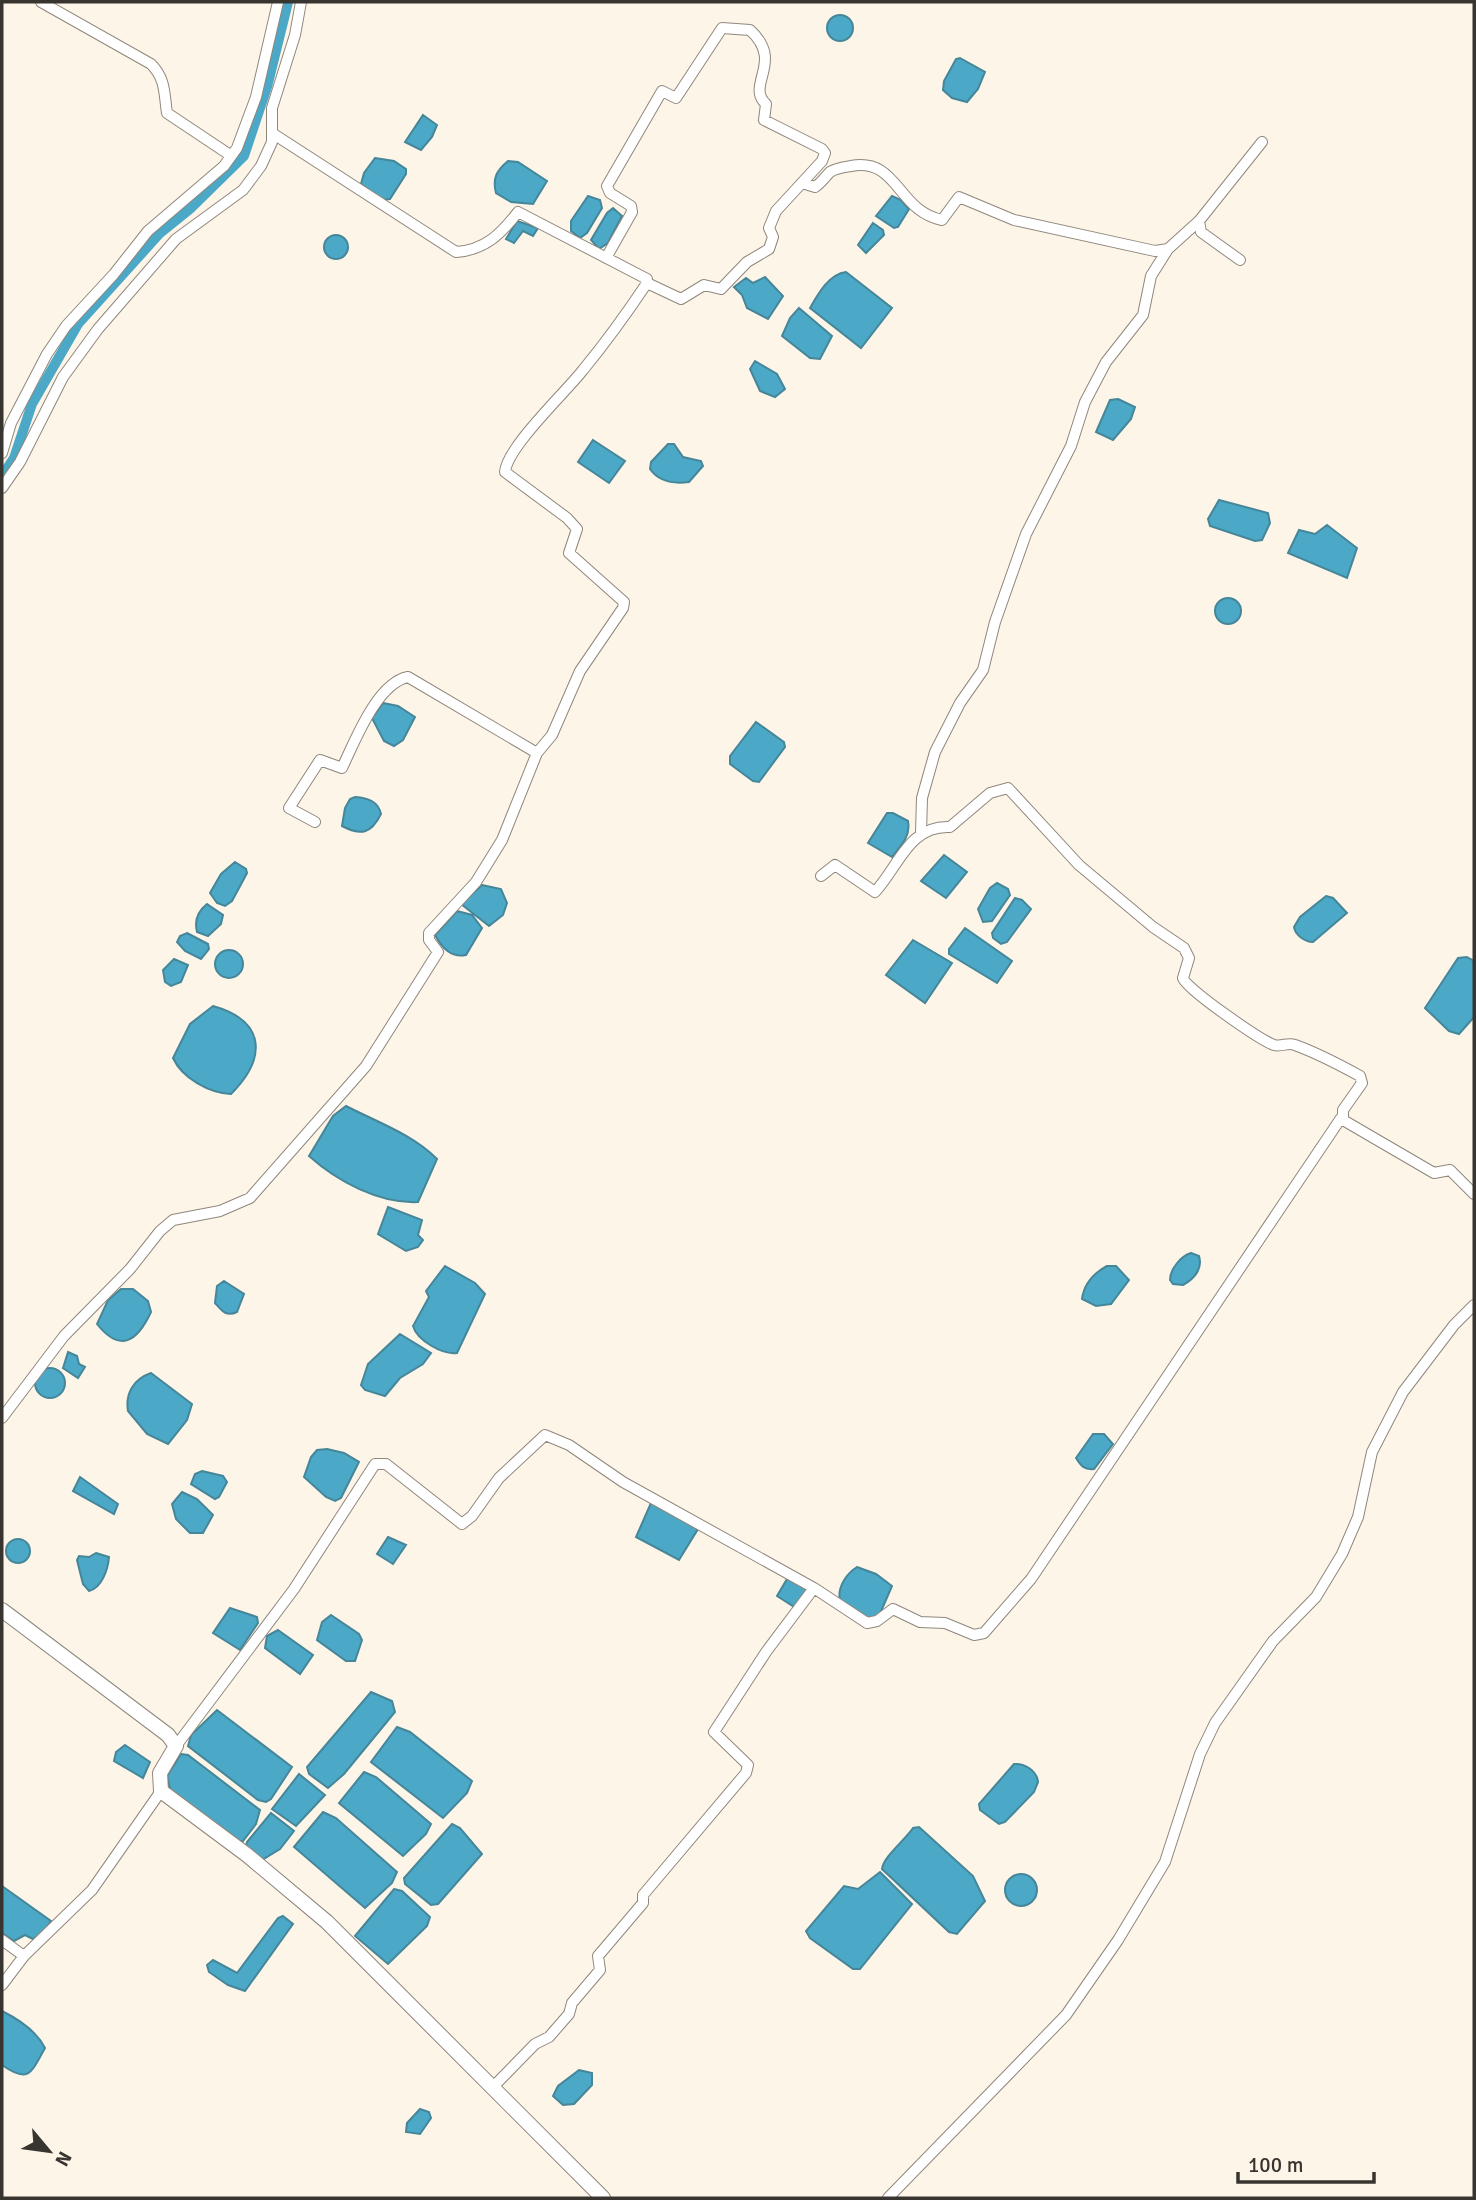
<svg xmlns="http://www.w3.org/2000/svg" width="1476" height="2200" viewBox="0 0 1476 2200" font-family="Signika,sans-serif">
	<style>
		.water { fill: #4ba8c6; stroke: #458699; stroke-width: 2 }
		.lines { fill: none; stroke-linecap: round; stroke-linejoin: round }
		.canal { stroke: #4ba8c6; stroke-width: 10 }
		.minor-casing { stroke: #8f877c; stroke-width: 12 }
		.major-casing { stroke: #8f877c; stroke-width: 16 }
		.minor { stroke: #fff; stroke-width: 10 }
		.major { stroke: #fff; stroke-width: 14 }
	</style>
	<rect width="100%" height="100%" fill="#fef5e9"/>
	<path class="water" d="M827 28a13 13 0 1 1 26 0a13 13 0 1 1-26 0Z
		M960,58L985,72L978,89L967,102L952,98L943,90L944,81L956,59Z
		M423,115L437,125L432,137L421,150L405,142Z
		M375,158L394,161L406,169V174L390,199L381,200L361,184L364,173Z
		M508,161L518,162L547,181L533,204L511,202L496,193C492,178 497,170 508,161Z
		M588,196L600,200L602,208L587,233L580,238L571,231V221Z
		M892,196L901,200L909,209L898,227L894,228L876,216Z
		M613,208L622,216L608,243L599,249L591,240L607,213Z
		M517,221L538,228L533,236L523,231L514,243L506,239Z
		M873,223L883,230L884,235L866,253L858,245Z
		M324 247a12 12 0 1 1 24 0a12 12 0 1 1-24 0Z
		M846,272L892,308L861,348L810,308C818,294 829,274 846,272Z
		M765,277L783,296L768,319L747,308L742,295L734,287L746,278L753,283Z
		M799,308L832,336L820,359L810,358L782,336L790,318Z
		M755,361L777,374L785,389L775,397L760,391L750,369Z
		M1118,399L1135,407L1131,419L1113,440L1096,432L1110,400Z
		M593,440L625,461L609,483L578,462Z
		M668,444H674L683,457L701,461L703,466L689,482C674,484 659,482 650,469L651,462Z
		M1219,500L1268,513L1270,523L1262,540L1255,541L1210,526L1208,519Z
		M1327,525L1357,548L1347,578L1288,553L1299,530L1315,534Z
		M1215 611a13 13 0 1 1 26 0a13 13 0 1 1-26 0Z
		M383,703L398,706L415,717L403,740L394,746L384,741L372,718Z
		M756,722L784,742L785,747L759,782L753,781L730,764V756Z
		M355,797C368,798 378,801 381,814C371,834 361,836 342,826L345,808L350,799Z
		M887,813H893L908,821C911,836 901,846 892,857L868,843Z
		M944,855L967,872L946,898L921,881Z
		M235,862L246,869L247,873L232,901L225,906L217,903L210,893L221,874Z
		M997,883L1008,889L1010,895L992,921L983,922L978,909L990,888Z
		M482,885L501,889L507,903L503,915L489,926L461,904Z
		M1326,896L1333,898L1347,913L1313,942C1305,942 1295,935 1294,927L1300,917Z
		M1015,898L1022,900L1031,909L1007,942L1001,944L993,938L992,933Z
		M207,904L223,915L221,924L208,936L197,932C194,920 198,911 207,904Z
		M457,911L472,915L482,928L466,955C451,958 442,948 435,935Z
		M965,928L1012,961L997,983L949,954V949Z
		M187,933L208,944L209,949L201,959L185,951L177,942L180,936Z
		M913,940L952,963L925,1003L886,975Z
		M215 964a14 14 0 1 1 28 0a14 14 0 1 1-28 0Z
		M1467,957L1474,961V1017L1459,1034L1449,1031L1425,1008L1458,958Z
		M174,959L188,965L181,982L171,986L165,982L163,970Z
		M213,1006C266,1021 267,1058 231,1094C209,1093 182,1078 173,1058L190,1024Z
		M346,1106C377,1122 412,1134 437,1159L418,1202C379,1204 337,1181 309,1156L333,1116Z
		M388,1207L422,1220L418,1235L423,1240L418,1247L406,1251L378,1234Z
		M1191,1253L1199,1256C1203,1269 1194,1279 1183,1285L1173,1284L1170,1280C1170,1269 1181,1256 1191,1253Z
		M445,1266L475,1283L485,1294L457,1353C442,1355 417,1340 413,1326L429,1297L426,1291Z
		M1107,1266H1116L1129,1280L1111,1304L1096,1306L1082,1299C1084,1284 1094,1273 1107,1266Z
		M224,1281L244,1294L237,1312C226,1317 222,1311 215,1303L217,1286Z
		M121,1289H133L148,1301L151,1312C137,1342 120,1353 97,1324L108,1300Z
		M400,1334L431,1353L423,1364L400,1378L385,1396L365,1390L361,1385L368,1364Z
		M68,1352L77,1356L79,1364L85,1367L78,1378L63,1368Z
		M35 1383a15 15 0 1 1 30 0a15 15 0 1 1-30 0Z
		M151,1373L192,1404L187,1420L168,1444L147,1434L128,1411C125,1393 134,1379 151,1373Z
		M1093,1434H1104L1113,1444L1094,1469C1084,1470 1081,1466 1076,1458Z
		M327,1449L344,1453L359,1462L341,1498L335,1501L326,1497L304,1477L311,1457L317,1450Z
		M202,1471L223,1476L227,1482L219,1497L215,1499L191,1484L195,1474Z
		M80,1477L118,1504L114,1514L73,1491Z
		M182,1492L197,1499L213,1515L203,1533H190L176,1519L172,1504Z
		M651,1503L698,1529L679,1560L636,1537Z
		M388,1537L406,1545L393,1564L377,1554Z
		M6 1551a12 12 0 1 1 24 0a12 12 0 1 1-24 0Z
		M96,1553L109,1557C108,1569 102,1588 89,1591L83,1584L77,1560L79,1556L89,1557Z
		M857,1567L876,1574L892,1586L879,1616L871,1620L840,1600C837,1587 847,1573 857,1567Z
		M787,1579L809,1587L796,1608L777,1596Z
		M230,1608L257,1617L258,1623L240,1650L213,1633Z
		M331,1615L359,1634L362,1640L355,1661H346L317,1640L322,1622Z
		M278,1630L313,1655L300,1674L265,1648L267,1636Z
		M371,1692L392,1701L395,1712L344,1774L328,1788L309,1774L307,1767Z
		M217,1710L292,1767L271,1799L266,1802L258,1800L188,1746L191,1735Z
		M397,1727L410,1732L472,1781L467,1793L443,1818L371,1762Z
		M125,1745L150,1762L143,1778L114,1761L116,1752Z
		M181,1754L188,1755L260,1810L256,1824L243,1841H237L171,1793L167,1776Z
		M1014,1764C1025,1763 1037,1771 1038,1782L1034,1792L1005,1822L999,1824L980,1810L979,1804Z
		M364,1772L376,1777L431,1824L426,1834L403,1856L339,1803Z
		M299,1774L325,1795L296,1826L272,1809Z
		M323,1812L336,1818L397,1872L392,1883L365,1908L294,1847Z
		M271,1813L294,1831L280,1849L262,1860L246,1846L247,1842Z
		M452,1824L460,1828L482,1854L438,1904L431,1905L405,1884L404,1878Z
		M919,1827L973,1876L985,1901L957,1934L949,1932L882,1869C883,1857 905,1840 913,1828Z
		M880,1872L912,1904L860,1969H853L810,1938L806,1931L844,1886L858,1889Z
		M1005 1890a16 16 0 1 1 32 0a16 16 0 1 1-32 0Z
		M2,1886L51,1921L44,1932L33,1939L25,1935L14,1941L2,1933Z
		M394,1889L402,1891L430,1917L427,1926L388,1964L355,1936Z
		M283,1916L293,1924L245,1991L228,1985L209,1972L207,1965L213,1960L237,1973L278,1918Z
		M2,2011C18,2019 37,2032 45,2048C31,2073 29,2084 2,2065Z
		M579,2070L592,2073V2085L574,2104L563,2105L553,2096L558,2086Z
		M420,2109L429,2112L431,2118L420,2134L406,2132L407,2123Z"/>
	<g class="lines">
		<path class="canal" d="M2,476L14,458L32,404L78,324L160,233L191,208L244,156L267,87L288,2"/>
		<defs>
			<path id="minor" d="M41,2L151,64C166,79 164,94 167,113L230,155
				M802,183L815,187C821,183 825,177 830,172C836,168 845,167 851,166C898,157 897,211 942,220L959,197L1014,220L1155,251L1168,249L1199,221
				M606,258L632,212L631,206L610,193L607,186L662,91L676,98L722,28L750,30C785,62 745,85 766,104L764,120L822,149L825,153L822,161L776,211L769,228L773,237L769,249L747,262L721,289L704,285L681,299L647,283
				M1240,260L1201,232L1199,221L1262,142
				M2,453L11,423L47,354L66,326L114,274L148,231L224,166L237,148L256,97L278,2
				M2,488L20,462L63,377L98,329L176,239L243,190L261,166L272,142V108L295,35L301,2
				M315,822L289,808L320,760L342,768C355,741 377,683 408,677L537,753
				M921,833L922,798L935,752L960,703L983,670L995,622L1026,534L1071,446L1085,402L1106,362L1143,315L1151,276L1168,249
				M821,876L835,865L875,892C899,866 909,825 950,827L990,793L1008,788L1079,865L1153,927L1184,948L1189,958L1183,978C1185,988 1260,1040 1274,1045C1282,1047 1288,1042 1295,1045C1317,1053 1340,1065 1360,1076L1362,1083L1343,1110V1120L1434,1173L1450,1170L1474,1194
				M2,1418L64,1336L130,1269L160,1231L173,1220L220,1211L250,1198L366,1066L438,952L429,940V933L476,882L502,840L537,753L552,735L580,671L623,608L624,602L569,553L577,529L567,518L505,472C507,447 565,393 583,370C606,342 627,313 647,283V279L518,212C501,234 485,250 456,252L272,133
				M176,1746L294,1589L375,1464H386L462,1524L472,1516L499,1478L545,1435L569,1445L623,1482L814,1588L867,1623L877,1621L893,1609L920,1622L945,1623L974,1635L984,1633L1031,1579L1341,1118
				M2,1940L24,1956
				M2,1985L24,1956L92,1890L161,1791
				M492,2088L535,2044L549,2037L569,2014L572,2003L600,1970L598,1956L643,1903V1895L746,1773L748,1765L714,1732L766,1652L814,1588
				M888,2198L1066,2015L1118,1940L1165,1862L1200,1754L1215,1723L1273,1641L1316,1597L1342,1554L1358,1517L1372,1452L1403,1392L1454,1325L1474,1305"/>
			<path id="major" d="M2,1610L168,1735L176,1746L160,1773L161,1791L247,1855L327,1922L603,2198"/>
		</defs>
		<use href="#minor" class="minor-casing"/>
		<use href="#major" class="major-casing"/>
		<use href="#minor" class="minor"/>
		<use href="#major" class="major"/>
	</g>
	<rect width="1476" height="2200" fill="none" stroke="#383530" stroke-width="7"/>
	<g transform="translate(49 2151) rotate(119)" stroke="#fef5e9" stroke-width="5" paint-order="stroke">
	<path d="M0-5L12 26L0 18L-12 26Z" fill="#383530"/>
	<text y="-10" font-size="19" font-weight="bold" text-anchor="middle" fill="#383530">N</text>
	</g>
	<path d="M1238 2172v10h136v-10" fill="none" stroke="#383530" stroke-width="3.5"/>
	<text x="1248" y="2172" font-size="21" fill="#383530" stroke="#fef5e9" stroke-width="5" paint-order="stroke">100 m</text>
</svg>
